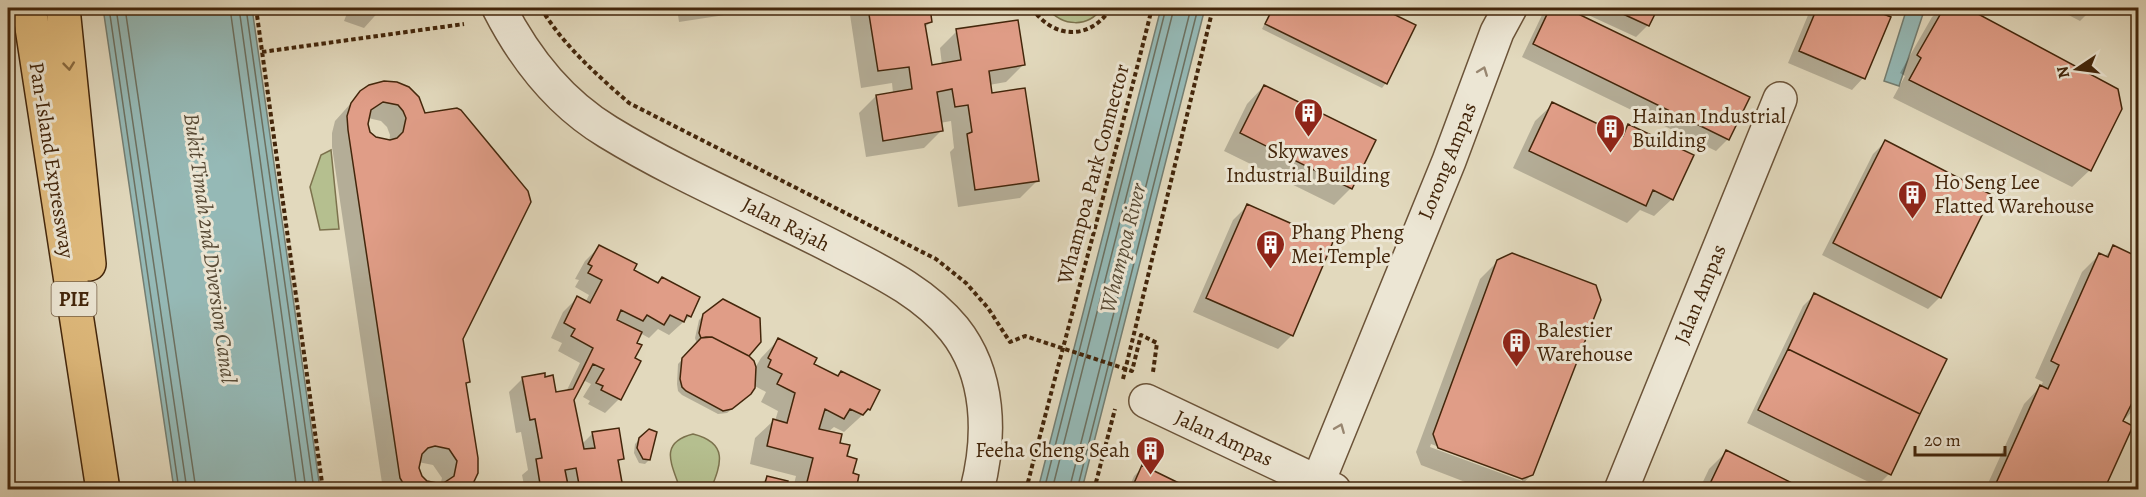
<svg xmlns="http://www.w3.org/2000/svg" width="2146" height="497" viewBox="0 0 2146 497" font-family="Alegreya,serif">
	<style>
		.green { fill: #b5bf8f; stroke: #7c724d; stroke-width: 1.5 }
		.water { fill: #95b9b6; stroke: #747e72; stroke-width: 1.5 }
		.shadow { fill: #0003; fill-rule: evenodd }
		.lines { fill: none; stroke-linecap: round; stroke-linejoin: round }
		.shore { stroke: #6c7060; stroke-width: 1.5 }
		.building { fill: #e09d87; stroke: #43260b; stroke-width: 1.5; fill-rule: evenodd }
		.minor-casing { stroke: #6b5338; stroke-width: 36 }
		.highway-casing { stroke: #43260b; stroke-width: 36 }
		.path { stroke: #43260b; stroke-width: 4; stroke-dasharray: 4.5 3; stroke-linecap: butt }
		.minor { stroke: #ece6d4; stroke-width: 33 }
		.highway { stroke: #e1bc7e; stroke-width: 33 }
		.oneway { stroke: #8a6a3f }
		.oneway2 { stroke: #988670 }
		.labels { text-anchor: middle; stroke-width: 6; stroke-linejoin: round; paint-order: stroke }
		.shield { fill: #ece6d4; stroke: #766047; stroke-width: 1.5 }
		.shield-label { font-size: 20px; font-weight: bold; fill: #43260b }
		.poi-label { font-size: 21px; fill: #43260b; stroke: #ece6d4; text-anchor: start }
		.street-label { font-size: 21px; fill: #43260b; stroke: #ece6d4 }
		.water-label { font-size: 22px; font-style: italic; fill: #584b36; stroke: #ece6d4 }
	</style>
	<rect width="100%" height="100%" fill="#e2d9bd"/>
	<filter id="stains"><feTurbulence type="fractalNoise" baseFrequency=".00333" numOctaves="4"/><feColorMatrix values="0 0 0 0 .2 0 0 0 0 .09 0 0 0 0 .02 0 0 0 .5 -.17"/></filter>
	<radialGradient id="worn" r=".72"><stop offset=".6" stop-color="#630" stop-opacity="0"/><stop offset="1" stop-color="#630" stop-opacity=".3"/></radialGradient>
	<path class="green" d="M1047,8H1102C1088,28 1063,27 1047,8Z
		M331,150L339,229L320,230L310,187L321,155Z
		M693,434C729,443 721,464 711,489H680C672,464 658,443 693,434Z"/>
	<path class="water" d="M103,8H252L320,489H174Z
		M1161,8H1205L1082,489H1038Z
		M1907,8H1925L1899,86L1884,81Z"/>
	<path class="shadow" d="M305,8H326L320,13Z
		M349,8H382L364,28L344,21Z
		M677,8H743L738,13L679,22Z
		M849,8H929L931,22L924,28L930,67L942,65L940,48L957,31L1023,65L1006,82L989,85L991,95L1037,181L1020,198L958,207L950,152L954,148L951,121L940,123L941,131L924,148L866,157L859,113L876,96L893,93L892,83L861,88Z
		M1272,8H1377L1414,26L1386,83L1382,88L1262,29Z
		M1549,8H1563L1748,98L1728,139L1716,151L1522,57L1542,15Z
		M1573,8H1656L1648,25L1636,37Z
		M1811,8H1875L1863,78L1852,90L1788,63Z
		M1942,8H1963L2117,90L2090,170L2072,187L1893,98L1905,76L1900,73L1932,17Z
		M2055,8H2093L2080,21Z
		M1264,86L1351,188L1334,205L1224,151L1247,104Z
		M408,88L461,339L468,381L464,385L469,490H383L332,147V133L335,121L361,92ZM368,118L381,121L387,127L390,135L389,142L375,138L369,132L366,125ZM418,462L433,465L442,478L440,486H433L420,476Z
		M1553,104L1619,135L1629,126L1672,199L1654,216L1640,210L1627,223L1513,168L1535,121Z
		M1885,142L1990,195L1940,297L1928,309L1822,255L1873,154Z
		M1247,206L1292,335L1278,349L1193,312L1233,220Z
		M599,247L690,316L669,335L658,329L649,338L640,333L619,399L605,413L588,404L590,401L583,397L591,384L583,380L573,400L581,445L593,433L622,458L617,463L621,490H564V488L562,490H525L522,475L528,470L521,432L516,433L509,392L523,378L555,393L566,392L580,363L558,351L562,343L551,338L563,312L577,298L585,303L589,295L575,287L579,280L575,279L585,261Z
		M2114,247L2138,259L2135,271L2138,273V405L2126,418L2124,417L2103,490H1985L2024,404L2040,387L2043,382L2035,378L2082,272L2099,255L2104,257Z
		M1498,261L1532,474L1517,490H1486L1421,465L1416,452L1480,279ZM1431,444L1522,478V481L1430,447Z
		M1814,295L1945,360L1889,474L1877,486L1747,423L1803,306Z
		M704,315L747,356L755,368L761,358L778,340L869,409L844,432L834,427L828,432L838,444L846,457L854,490H755L767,478L793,488L796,476L750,464L755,438L773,421H775L778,411L761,402L766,392L753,385L745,398L727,413L718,414L682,395L678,391L677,384L678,364L697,344L695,338L699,320Z
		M640,439L649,460L645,464L639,463L634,453L635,444Z
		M1727,451L1803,490H1699L1709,469Z
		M1143,467L1182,490H1128L1134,476Z"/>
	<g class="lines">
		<path class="shore" d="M109,8L179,490
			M116,8L187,490
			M125,8L196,490
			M230,8L297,490
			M239,8L306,490
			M246,8L314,490
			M1044,490L1166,8
			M1052,490L1174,8
			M1069,490L1191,8
			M1077,490L1198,8"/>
	</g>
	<path class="building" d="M868,8H930L932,22L925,24L932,65L961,60L956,29L1018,20L1025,65L989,71L992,93L1025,88L1039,181L975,190L967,134L972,132L968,105L955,107L952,89L937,92L943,131L883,141L876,95L912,89L909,67L878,71Z
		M1273,8H1381L1416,25L1387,84L1265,24Z
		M1550,8H1566L1750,97L1729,140L1533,44Z
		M1610,8H1658L1649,26Z
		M1817,8H1868L1891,17L1865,79L1799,51Z
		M1944,8H1967L2118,89L2122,109L2091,171L1909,80L1921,58L1917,55Z
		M384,81L397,82L409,87L419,97L425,113L457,108L461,110L528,191L531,202L463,339L470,382L466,383L478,458V473L470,490H407L400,478L348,130L347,116L351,103L360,91L369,85ZM383,102L398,105L403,111L406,118L403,132L397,138L390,140L376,137L370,132L368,124L371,110ZM435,446L449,449L457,461L454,476L442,484L427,481L422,476L419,468L422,454L428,448Z
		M1264,85L1376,140L1352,189L1240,133Z
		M1552,102L1623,136L1628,124L1694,155L1673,200L1653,190L1646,206L1529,151Z
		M1885,140L1992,195L1941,298L1833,243Z
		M1247,204L1333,242L1293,336L1206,298Z
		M599,245L637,264L634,270L658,283L662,277L700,297L691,317L687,315L684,322L670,315L664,325L647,315L643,321L621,310L617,320L642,332L637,343L642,345L635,358L641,361L621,400L601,390L603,386L596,383L604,369L593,364L574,400L584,449L595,448L592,432L619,428L624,459L618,460L623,488L628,487V490H580L576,468L565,470L568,485L541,490L536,459L542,458L535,419L530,420L522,377L545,373V377L553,375L556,392L573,389L593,348L571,336L575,329L564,323L577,296L590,303L602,280L588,273L592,266L588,264Z
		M2113,245L2138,257L2137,271L2138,272V399L2135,397L2123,421L2133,426L2104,490H1993L2040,385L2048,389L2059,365L2051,361L2099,253L2108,257Z
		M1512,253L1596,285L1601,300L1533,475L1522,479L1438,448L1433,434L1497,260Z
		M1814,293L1947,359L1920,414L1788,349Z
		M723,299L760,318L761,342L749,356L712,337L701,338L699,333L703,314Z
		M706,337H712L749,356L754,361L756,367L755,388L751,394L732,409L723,411L686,391L682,387L680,379L682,358L701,338Z
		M778,338L817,358L814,364L838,376L841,371L880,390L870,410L868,409L863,415L850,409L844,419L825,409L819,429L842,434L840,443L850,445L847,456L857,459L853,473L859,475L856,490L813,488V490H805L813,458L767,446L773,419L787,423L795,393L777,384L782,374L768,367L771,360L768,358Z
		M1788,349L1920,414L1891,475L1758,410Z
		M649,429L657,432L650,460L643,459L637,448L639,438Z
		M1726,450L1806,490H1707Z
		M1142,465L1185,486L1184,490H1131Z
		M767,476L788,481L787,485L795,487L794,490H763Z"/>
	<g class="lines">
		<defs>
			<path id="minor" d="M499,8C524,57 560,103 608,132C680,176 760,209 835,248C877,270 923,291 954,329C990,374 991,436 977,490
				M1146,401L1334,490
				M1318,482L1449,161L1497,32L1510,8
				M1621,490L1780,99"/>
			<path id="highway" d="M29,8L103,490
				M63,8L89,264"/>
		</defs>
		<use href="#minor" class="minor-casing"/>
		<use href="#highway" class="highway-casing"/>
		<path class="path" d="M256,8L323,490
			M541,8C563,45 596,74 629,103L936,259L966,283L988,308L1010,342L1025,336L1132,371L1141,335L1157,343L1153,372
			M1032,8C1053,39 1090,41 1111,8
			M262,52L464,24
			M1123,379L1213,8
			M1026,490C1067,329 1112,169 1152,8
			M1094,490L1115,409"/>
		<use href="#minor" class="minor"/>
		<use href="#highway" class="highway"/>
	</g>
	<defs><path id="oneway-chevron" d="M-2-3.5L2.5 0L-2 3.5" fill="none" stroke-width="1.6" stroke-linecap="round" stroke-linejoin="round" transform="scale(1.5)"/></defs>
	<use class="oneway" href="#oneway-chevron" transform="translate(69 66) rotate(84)"/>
	<g class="oneway2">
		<use href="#oneway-chevron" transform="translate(1483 71) rotate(-69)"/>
		<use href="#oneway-chevron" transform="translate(1340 428) rotate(-68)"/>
	</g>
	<defs>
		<symbol id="building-pin" viewBox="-11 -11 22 30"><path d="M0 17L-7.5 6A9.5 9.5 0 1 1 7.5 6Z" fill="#8f2418" stroke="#ece6d4"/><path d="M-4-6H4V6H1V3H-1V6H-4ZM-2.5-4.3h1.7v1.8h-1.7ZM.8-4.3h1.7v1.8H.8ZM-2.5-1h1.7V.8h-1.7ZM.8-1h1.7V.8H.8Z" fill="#fff"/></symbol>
	</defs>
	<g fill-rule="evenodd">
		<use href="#building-pin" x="1292" y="96" width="33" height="45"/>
		<use href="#building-pin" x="1594" y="112" width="33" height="45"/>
		<use href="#building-pin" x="1896" y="178" width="33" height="45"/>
		<use href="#building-pin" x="1254" y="228" width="33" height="45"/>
		<use href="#building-pin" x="1500" y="326" width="33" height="45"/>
		<use href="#building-pin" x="1134" y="434" width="33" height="45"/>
	</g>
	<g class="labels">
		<rect class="shield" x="51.5" y="282" width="45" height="34" rx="4.5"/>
		<g class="shield-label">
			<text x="74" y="306">PIE</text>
		</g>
		<g class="poi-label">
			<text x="1632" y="123">Hainan Industrial<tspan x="1632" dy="24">Building</tspan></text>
			<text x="1308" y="158" text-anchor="middle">Skywaves<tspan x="1308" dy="24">Industrial Building</tspan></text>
			<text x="1934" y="189">Ho Seng Lee<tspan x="1934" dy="24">Flatted Warehouse</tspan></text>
			<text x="1291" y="239">Phang Pheng<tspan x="1291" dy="24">Mei Temple</tspan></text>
			<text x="1537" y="337">Balestier<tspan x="1537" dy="24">Warehouse</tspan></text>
			<text x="1130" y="457" text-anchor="end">Feeha Cheng Seah</text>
		</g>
		<g class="street-label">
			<text transform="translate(52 160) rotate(81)" y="7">Pan-Island Expressway</text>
			<text transform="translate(1447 161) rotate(-68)" y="7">Lorong Ampas</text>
			<text transform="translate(1093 174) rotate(-75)" y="7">Whampoa Park Connector</text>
			<text transform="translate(786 224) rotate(27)" y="7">Jalan Rajah</text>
			<text transform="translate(1700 294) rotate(-68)" y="7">Jalan Ampas</text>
			<text transform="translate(1224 438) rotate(25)" y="7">Jalan Ampas</text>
		</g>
		<g class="water-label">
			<text transform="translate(211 248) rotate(82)" y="8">Bukit Timah 2nd Diversion Canal</text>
			<text transform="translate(1122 248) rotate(-76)" y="8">Whampoa River</text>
		</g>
	</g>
	<rect width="2146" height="497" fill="none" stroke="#e2d9bd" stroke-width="30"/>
	<rect x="9" y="9" width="2128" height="479" fill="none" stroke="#43260b" stroke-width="3"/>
	<rect x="15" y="15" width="2116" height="467" fill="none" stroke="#43260b" stroke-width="1.5"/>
	<g transform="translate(2077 69) rotate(257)" stroke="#ece6d4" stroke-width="4.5" paint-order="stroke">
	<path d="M0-4.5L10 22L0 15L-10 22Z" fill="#43260b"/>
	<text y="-9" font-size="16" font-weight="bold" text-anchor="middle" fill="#43260b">N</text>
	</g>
	<path d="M1915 446v9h90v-9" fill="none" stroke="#43260b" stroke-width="3"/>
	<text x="1924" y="446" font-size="18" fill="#43260b" stroke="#ece6d4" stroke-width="4.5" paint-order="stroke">20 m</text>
	<rect width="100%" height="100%" filter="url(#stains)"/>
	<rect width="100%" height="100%" fill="url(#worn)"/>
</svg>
